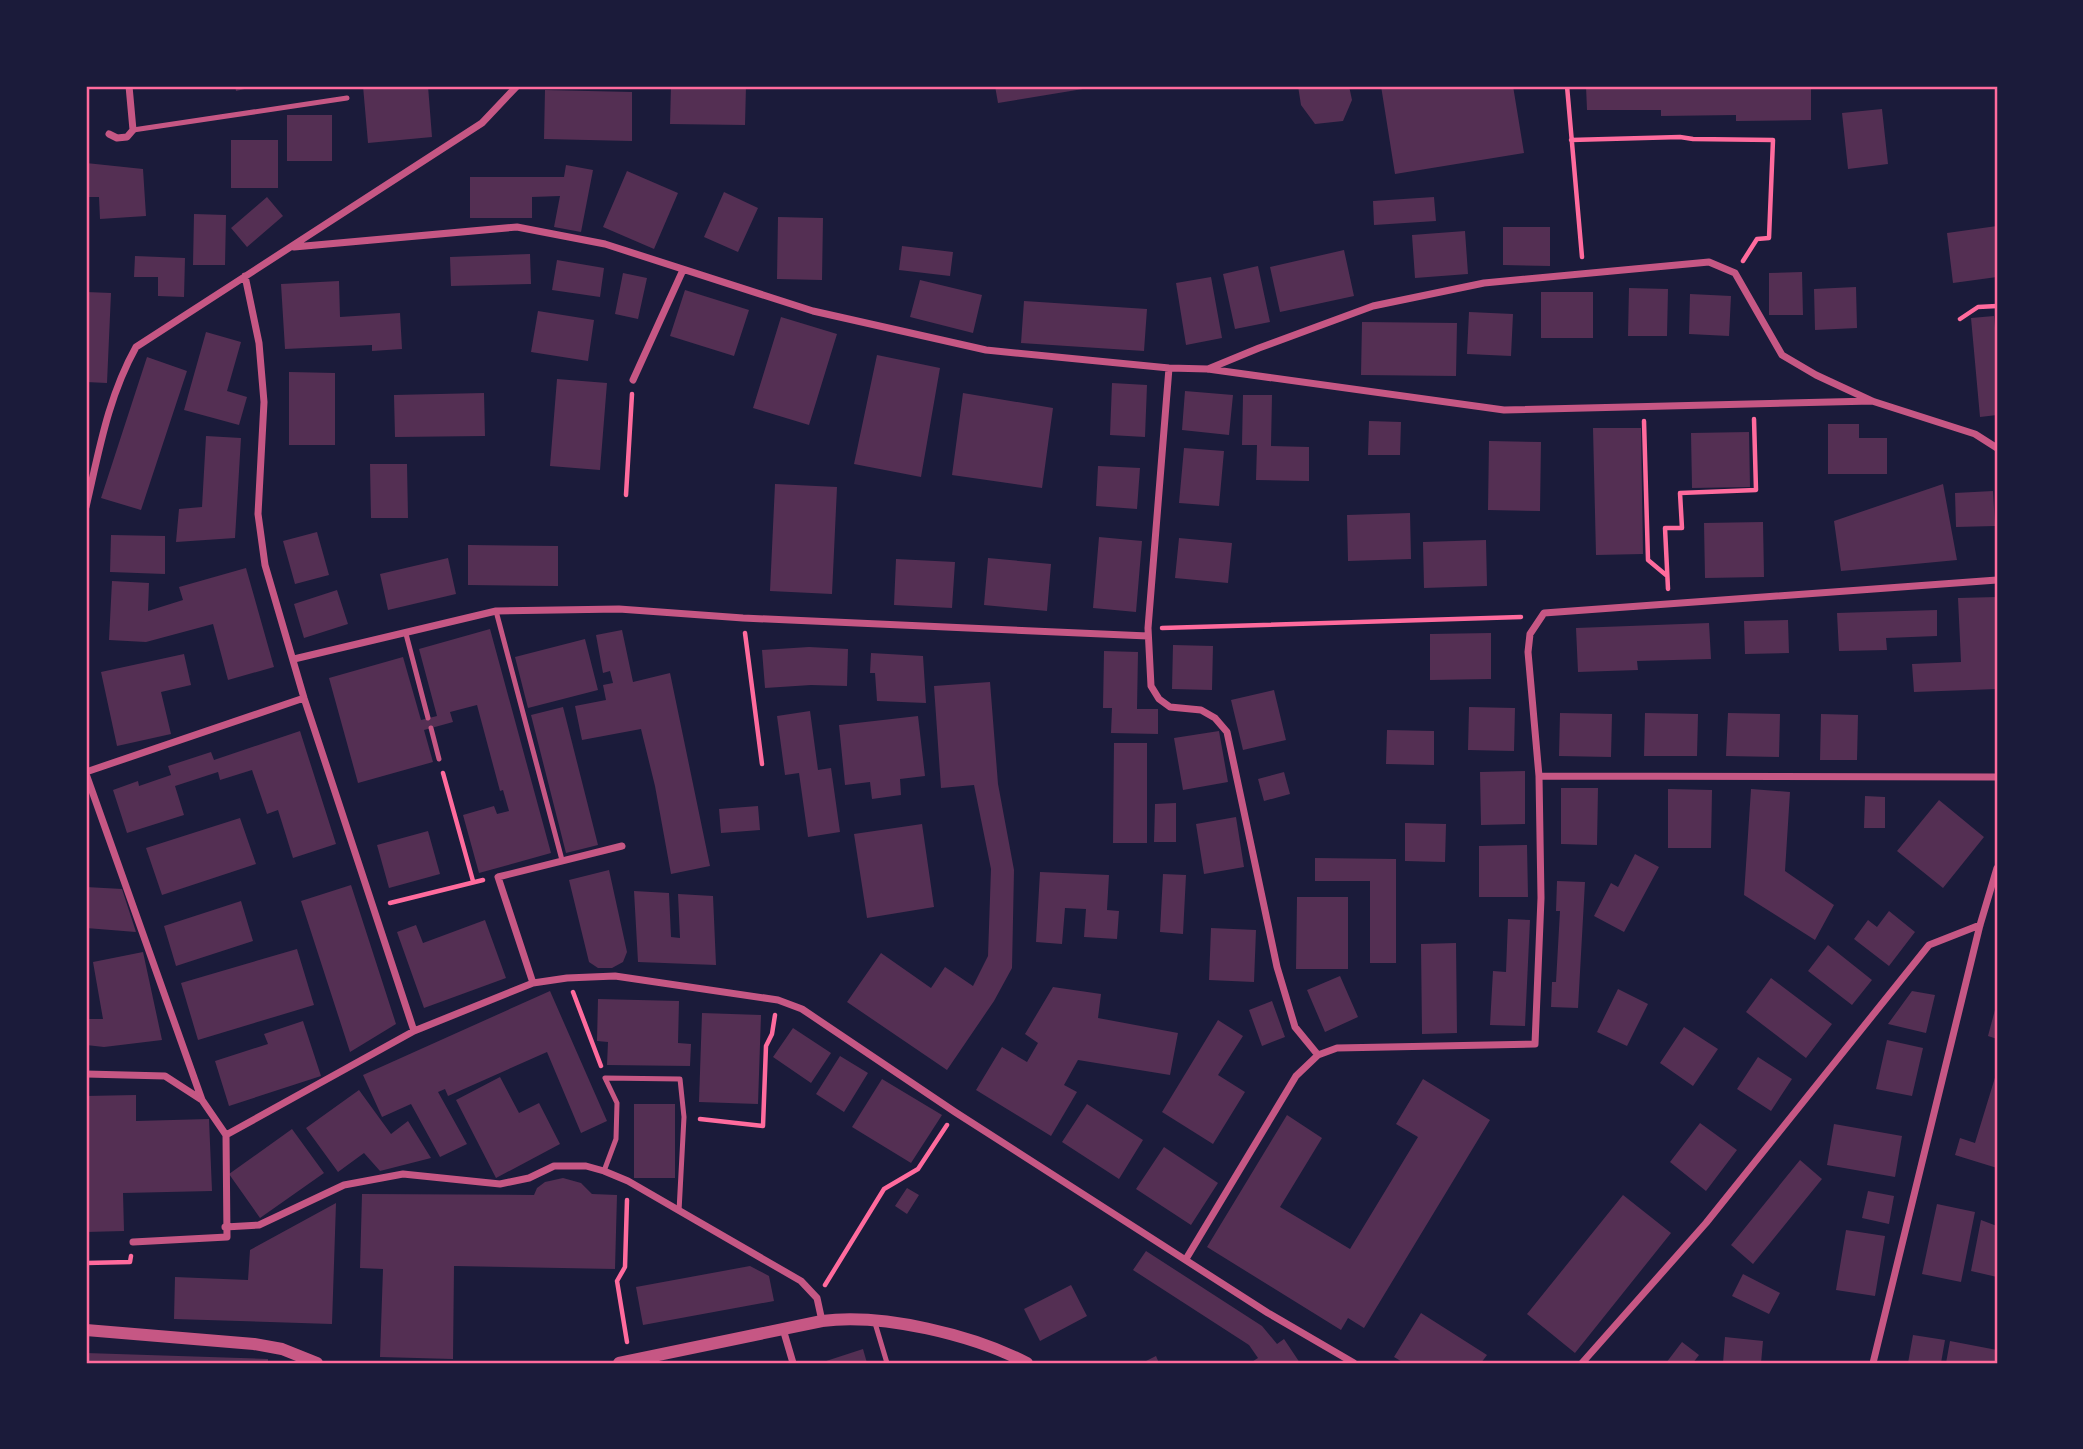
<svg xmlns="http://www.w3.org/2000/svg" width="2083" height="1449" viewBox="0 0 2083 1449" font-family="'Varela Round',sans-serif">
	<style>
		.building { fill: #542f53 }
		.lines { fill: none; stroke-linecap: round; stroke-linejoin: round }
		.path { stroke: #ff6b9d; stroke-width: 4.5 }
		.service { stroke: #c65784; stroke-width: 5 }
		.minor { stroke: #c65784; stroke-width: 7 }
		.tertiary { stroke: #c65784; stroke-width: 12 }
		.neatline { fill: none; stroke: #ff6b9d; stroke-width: 2.5 }
	</style>
	<rect width="100%" height="100%" fill="#1b1b3a"/>
	<path class="building" d="M235,86H253V87L236,91Z
		M363,86H428L432,137L368,143Z
		M671,86H746L745,125L670,124Z
		M995,86H1094L1095,87L998,103Z
		M1298,86H1349L1352,100L1343,121L1315,124L1301,105Z
		M1381,86H1513L1524,153L1395,174Z
		M1586,86H1811V120L1736,121V115L1661,116V110H1587Z
		M545,90L632,92V141L544,139Z
		M1882,109L1888,164L1848,169L1842,113Z
		M287,115H332V161H287Z
		M231,140H278V188H231Z
		M86,163L143,169L146,216L100,219L99,197H86Z
		M566,165L593,170L581,232L554,227L560,196L532,197V218H470V177H564Z
		M627,171L678,193L654,249L603,227Z
		M724,192L758,208L738,252L704,237Z
		M267,197L283,216L247,247L231,228Z
		M1434,197L1436,221L1374,225L1373,201Z
		M194,214L226,215L225,265H193Z
		M778,217L823,218L822,280L777,279Z
		M1997,226V277L1953,283L1947,233Z
		M1503,227H1550V266L1503,265Z
		M1465,231L1468,274L1415,278L1412,235Z
		M902,246L953,252L950,276L899,270Z
		M1344,250L1354,296L1280,312L1270,267Z
		M530,254L531,284L451,286L450,257Z
		M135,256L185,258L184,297L158,296V277H134Z
		M557,260L604,268L600,297L552,290Z
		M1258,266L1270,322L1235,329L1223,274Z
		M1802,272L1803,315H1769V273Z
		M623,273L647,278L638,319L615,314Z
		M1211,277L1222,338L1186,345L1176,283Z
		M920,280L982,295L973,333L910,317Z
		M339,281L340,317L400,313L402,349L372,351V345L285,349L281,284Z
		M1856,287L1857,328L1815,330L1814,289Z
		M1629,288L1668,289L1667,336H1628Z
		M685,290L749,310L734,356L670,336Z
		M86,292L111,293L107,383L86,382Z
		M1541,292H1593V338H1541Z
		M1690,294L1731,296L1729,336L1689,334Z
		M1024,301L1147,309L1144,351L1021,343Z
		M538,311L594,320L588,361L531,352Z
		M1469,312L1513,314L1511,356L1467,354Z
		M1994,316L1997,351V415L1980,417L1971,318Z
		M781,317L837,334L809,425L753,408Z
		M1362,322L1457,323L1456,376L1361,375Z
		M206,332L241,342L227,391L247,397L239,425L184,410Z
		M877,355L940,368L921,477L854,464Z
		M147,357L187,371L141,510L101,498Z
		M289,372L335,373V445H289Z
		M557,379L607,383L600,470L550,466Z
		M1112,383L1147,385L1145,437L1110,435Z
		M1185,391L1233,395L1229,435L1182,430Z
		M484,393L485,436L395,437L394,395Z
		M963,393L1053,408L1042,488L952,475Z
		M1243,395H1272L1271,446L1309,447V481L1256,480L1257,445H1242Z
		M1369,421L1401,422L1400,455H1368Z
		M1828,424H1859V438H1887V474H1828Z
		M1593,428H1641L1643,554L1596,555Z
		M1749,432L1750,487L1692,488L1691,433Z
		M206,436L241,438L235,538L176,542L179,509L202,507Z
		M1489,441L1541,442L1540,511L1488,510Z
		M1184,448L1224,451L1219,506L1179,503Z
		M370,464H407L408,518H371Z
		M1098,466L1140,468L1137,509L1096,506Z
		M775,484L837,487L832,594L770,591Z
		M1943,484L1957,560L1841,571L1834,521Z
		M1993,491L1995,526L1956,527L1955,493Z
		M1410,513L1411,559L1348,561L1347,515Z
		M1763,522L1764,577L1705,578L1704,523Z
		M317,532L329,575L295,584L283,541Z
		M111,535L165,536V574L110,572Z
		M1099,537L1142,541L1136,612L1093,608Z
		M1179,538L1232,543L1228,583L1175,578Z
		M1486,540L1487,586L1424,588L1423,542Z
		M468,545L558,546V586L468,585Z
		M448,558L456,594L388,610L380,574Z
		M988,558L1051,564L1047,611L984,605Z
		M896,559L955,562L952,608L894,605Z
		M246,568L274,667L228,680L213,624L146,642L109,640L112,581L149,583L148,611L183,600L179,587Z
		M337,590L348,624L304,638L294,604Z
		M1997,597V689L1914,692L1912,664L1961,662L1958,598Z
		M1937,610V636L1886,638L1887,650L1839,651L1837,613Z
		M1788,620L1789,653L1745,654L1744,621Z
		M1709,623L1711,659L1637,661L1638,670L1578,672L1576,628Z
		M490,629L551,853L479,873L463,815L494,806L497,814L509,811L503,790L500,791L477,705L450,712L453,722L424,730L433,762L358,783L329,678L403,657L421,720L437,716L419,649Z
		M622,630L633,682L670,673L710,866L671,874L655,786L641,729L582,740L575,706L606,700L603,685L613,683L610,671L603,673L596,635Z
		M1491,633V679L1430,680V634Z
		M585,639L598,690L528,708L515,657Z
		M1173,645L1213,646L1212,690L1172,689Z
		M809,647L848,649L847,686L811,685L765,688L762,650Z
		M1104,651L1138,652L1137,709H1158V734L1111,733L1112,708H1103Z
		M871,653L923,656L926,703L877,701L875,673H870Z
		M184,654L191,685L161,692L171,734L117,746L101,672Z
		M990,682L998,784L1014,870L1012,968L994,1001L947,1070L847,1002L881,953L931,988L945,967L973,986L988,956L991,869L974,785L941,788L934,686Z
		M1274,690L1286,740L1243,750L1231,700Z
		M563,707L598,845L566,853L531,715Z
		M1469,707L1515,708L1514,751L1468,750Z
		M810,711L818,770L831,768L840,832L808,837L799,773L785,775L777,716Z
		M1560,713L1612,714L1611,757L1559,756Z
		M1645,713L1698,714L1697,756H1644Z
		M1728,713L1780,714L1779,757L1726,756Z
		M1821,714L1858,715L1857,760H1820Z
		M918,716L925,776L900,779L901,795L872,799L870,782L845,785L839,725Z
		M1387,730L1434,731V765L1386,764Z
		M300,731L336,844L293,858L278,810L267,814L252,770L220,780L218,772L175,786L184,815L127,833L113,790L138,781L139,786L171,775L168,766L211,752L214,760Z
		M1219,731L1228,782L1183,790L1174,738Z
		M1114,743H1147V843H1113Z
		M1525,771V824L1481,825L1480,772Z
		M1284,772L1290,794L1264,801L1258,779Z
		M1561,788H1598L1597,845L1561,844Z
		M1668,789L1712,790L1711,848H1668Z
		M1751,789L1790,792L1785,871L1834,905L1815,940L1744,895Z
		M1865,796L1885,797V828H1864Z
		M1939,800L1984,837L1943,888L1897,851Z
		M1176,803V842H1154L1155,804Z
		M758,806L760,830L721,833L719,809Z
		M1236,817L1244,867L1204,874L1196,824Z
		M240,818L256,864L162,895L146,848Z
		M1405,823L1446,824L1445,862L1405,861Z
		M922,824L934,907L867,918L854,834Z
		M428,831L440,874L389,888L377,845Z
		M1527,845L1528,897H1479V846Z
		M1635,854L1659,867L1624,932L1594,916L1611,883L1618,887Z
		M1315,858L1396,859V963H1370V881H1315Z
		M609,870L627,952L623,962L612,968H598L589,962L569,880Z
		M1040,872L1109,875L1107,910L1119,911L1117,939L1084,937L1086,909L1065,908L1062,944L1036,942Z
		M1163,874L1186,875L1183,934L1160,932Z
		M1557,881L1585,882L1578,1008L1551,1007L1552,982H1556L1560,911H1556Z
		M351,885L396,1024L350,1052L301,901Z
		M86,887L122,889L136,932L86,928Z
		M634,891L669,893L671,937L680,938L678,894L713,896L716,965L638,962Z
		M1297,897H1348V969H1296Z
		M241,901L253,941L176,966L164,926Z
		M1889,911L1915,932L1889,966L1854,939L1868,920L1877,927Z
		M1508,919L1530,920L1525,1026L1490,1025L1493,971L1506,972Z
		M485,920L506,978L424,1008L397,932L416,925L423,943Z
		M1211,928L1256,930L1254,982L1209,980Z
		M1456,943L1457,1033L1422,1034L1421,944Z
		M1828,945L1872,980L1852,1005L1808,971Z
		M297,949L314,1005L198,1040L181,983Z
		M143,952L162,1040L104,1047L86,1045V1019H103L93,962Z
		M1340,976L1358,1017L1325,1032L1307,990Z
		M1771,978L1832,1024L1806,1058L1746,1012Z
		M1053,987L1101,994L1098,1018L1178,1033L1170,1075L1078,1060L1064,1085L1077,1092L1051,1136L976,1090L1002,1047L1027,1062L1038,1043L1025,1034Z
		M1618,989L1648,1004L1627,1046L1597,1032Z
		M550,991L607,1121L581,1133L547,1052L448,1096L445,1089L438,1092L467,1144L440,1157L411,1104L382,1117L363,1075Z
		M1912,991L1935,995L1926,1033L1888,1024Z
		M598,999L679,1001L678,1043L691,1044L690,1066L607,1065L608,1042L597,1041Z
		M1272,1001L1285,1037L1262,1046L1249,1010Z
		M1996,1006H1997V1039L1988,1036Z
		M702,1013L761,1015L758,1104L699,1102Z
		M1218,1020L1243,1036L1218,1075L1245,1092L1213,1144L1162,1112Z
		M303,1021L321,1076L229,1106L215,1061L268,1044L264,1034Z
		M1684,1027L1718,1049L1693,1086L1660,1063Z
		M793,1028L831,1053L811,1083L773,1057Z
		M1887,1040L1923,1048L1912,1096L1876,1089Z
		M840,1056L868,1073L844,1112L816,1094Z
		M1758,1057L1792,1079L1771,1111L1737,1089Z
		M1997,1071V1168L1955,1155L1960,1138L1975,1143Z
		M500,1077L519,1113L539,1103L560,1144L496,1178L456,1100Z
		M882,1079L942,1115L911,1163L852,1127Z
		M1423,1079L1490,1120L1364,1328L1348,1318L1341,1330L1207,1247L1287,1115L1322,1138L1280,1207L1350,1249L1418,1137L1396,1124Z
		M359,1090L391,1134L408,1121L431,1158L380,1171L364,1153L338,1172L306,1128Z
		M136,1095V1121L209,1119L212,1191L123,1193L124,1231L86,1232V1096Z
		M634,1104H675V1178H634Z
		M1087,1104L1143,1140L1119,1179L1062,1142Z
		M1700,1123L1737,1150L1706,1191L1670,1162Z
		M1834,1124L1902,1136L1895,1177L1827,1165Z
		M292,1129L324,1173L260,1218L229,1174Z
		M1164,1147L1218,1183L1191,1225L1136,1189Z
		M1800,1160L1822,1179L1753,1264L1731,1245Z
		M563,1178L581,1183L592,1194L617,1195L615,1269L454,1266L453,1359L380,1357L383,1269L360,1268L362,1194L534,1195L537,1188L545,1182Z
		M907,1188L919,1195L907,1214L895,1206Z
		M1868,1191L1894,1196L1889,1224L1862,1218Z
		M1623,1195L1671,1233L1575,1353L1527,1314Z
		M336,1203L332,1324L174,1319L175,1277L248,1280L250,1250Z
		M1937,1204L1975,1212L1961,1282L1922,1274Z
		M1981,1220L1997,1226V1277L1971,1271Z
		M1846,1230L1885,1236L1875,1296L1836,1290Z
		M1146,1251L1262,1326L1277,1344L1284,1339L1300,1363H1250L1258,1358L1249,1345L1133,1270Z
		M750,1266L769,1276L774,1301L643,1325L636,1287Z
		M1743,1274L1780,1293L1769,1314L1732,1296Z
		M1071,1285L1087,1316L1040,1341L1024,1309Z
		M1421,1313L1487,1355L1481,1363H1404L1394,1357Z
		M1913,1335L1945,1340L1941,1363H1908Z
		M1725,1337L1763,1341L1761,1363H1723Z
		M1950,1341L1997,1350V1363H1946Z
		M1682,1342L1699,1355L1693,1363H1666Z
		M863,1349L867,1363H820Z
		M86,1353L268,1359V1363H86Z
		M1156,1356L1159,1363H1142Z"/>
	<g class="lines">
		<path class="path" d="M1567,86L1582,257
			M1571,140L1680,137L1693,139L1773,140L1769,238L1757,239L1743,261
			M1960,319L1978,307L1997,306
			M1644,421L1648,560L1666,575
			M626,495L632,394
			M1668,589L1665,528H1682L1680,493L1756,490L1754,419
			M1162,628L1521,617
			M745,633L762,764
			M443,773L473,881
			M390,903L483,880
			M573,992L601,1066
			M700,1119L763,1126L766,1046L772,1034L775,1015
			M86,1263L130,1262L131,1256
			M825,1285L884,1189L918,1169L947,1125
			M627,1342L617,1281L625,1267L627,1200"/>
		<path class="service" d="M133,130L347,98
			M496,611L562,860
			M406,634L428,718
			M431,728L439,759
			M604,1171L616,1139L617,1103L605,1078L680,1079L684,1117L679,1211
			M875,1323L887,1363"/>
		<path class="minor" d="M109,134L117,138L127,137L133,130L129,86
			M294,247L517,227L605,244L813,311L986,350L1169,368L1208,369L1504,410L1872,401
			M245,276L259,343L264,402L258,514L265,565L304,698L414,1031
			M1169,368L1148,628L1151,686L1159,699L1170,707L1201,710L1215,718L1227,732L1277,967L1295,1027L1318,1055
			M1208,369L1259,348L1373,306L1484,283L1709,262L1735,273L1782,355L1816,375L1872,401L1975,434L1997,448
			M633,380L683,270
			M86,507C99,451 108,397 136,347L482,123L517,86
			M294,659L496,611L619,609L743,618L1148,636
			M86,772L304,698
			M86,774L202,1100
			M1539,776L1997,777
			M533,983L498,877L622,846
			M86,1074L165,1076L202,1100L226,1135
			M226,1135L414,1031L533,983L567,978L615,976L778,1000L802,1009L955,1112L1268,1313L1354,1363
			M225,1227L259,1225L344,1185L403,1174L500,1184L529,1178L554,1166H586L604,1171L628,1181L801,1281L817,1298L822,1321
			M133,1242L227,1237L226,1135
			M1186,1259L1296,1076L1318,1055L1337,1048L1535,1044L1541,898L1539,776L1528,652L1530,634L1544,613L1997,580
			M783,1329L793,1363
			M1582,1363L1706,1223L1929,945L1980,925
			M1873,1363L1980,925L1997,868"/>
		<path class="tertiary" d="M86,1330L254,1344L282,1349L317,1363
			M619,1363L822,1321C883,1313 973,1335 1027,1363"/>
	</g>
	<rect width="2083" height="1449" fill="none" stroke="#1b1b3a" stroke-width="175"/>
	<rect x="88" y="88" width="1908" height="1274" class="neatline"/>
</svg>
